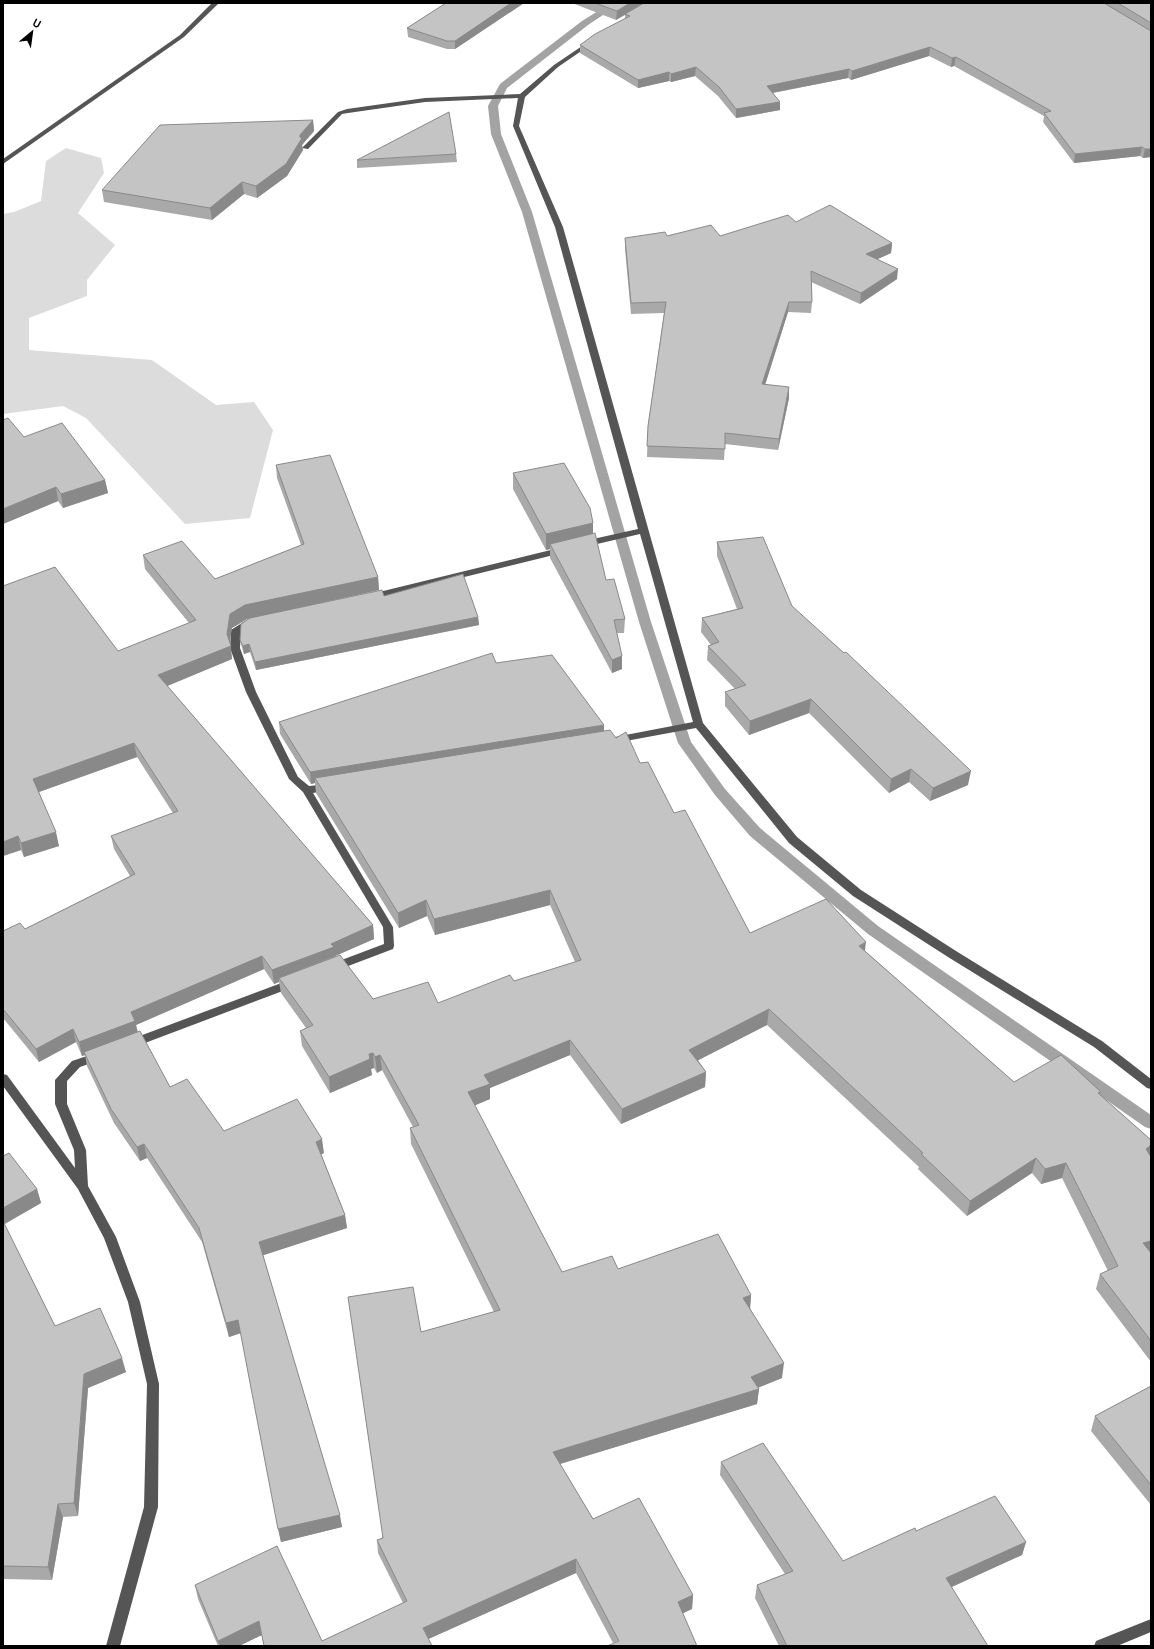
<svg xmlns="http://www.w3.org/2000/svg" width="1154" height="1649" viewBox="0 0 1154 1649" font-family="'Space Grotesk',sans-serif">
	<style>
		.green { fill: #dcdcdc }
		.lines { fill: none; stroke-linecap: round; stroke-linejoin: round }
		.stream { fill: #a3a3a3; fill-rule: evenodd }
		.minor { fill: #555; fill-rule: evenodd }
		.wall { fill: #a9a9a9 }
		.shaded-wall { fill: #898989 }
		.building { fill: #c4c4c4; stroke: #898989 }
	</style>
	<rect width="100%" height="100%" fill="#fff"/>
	<path class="green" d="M66,148L101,158L104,173L78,213L115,245L87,280V296L29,318V350L152,360L216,405L254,402L273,430L250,518L185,524L86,418L63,406L3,414V214L14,212L41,201L46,161Z"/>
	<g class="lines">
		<path class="stream" d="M611,3H621L588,25L507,88L498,106L501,134L532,212L651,622L691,742L725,789L760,828L878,926L1151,1115V1129L1145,1127L868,934L750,836L715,795L678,743L639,622L522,212L491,134L488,106L500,84L582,21Z"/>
		<path class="minor" d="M212,3H219L184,37L3,164V159L180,35Z
			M588,42L593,43L558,67L525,97L519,126L563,227L703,723L797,837L861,890L956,951L1102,1041L1151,1079V1089L1147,1088L1094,1047L948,957L853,896L789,843L696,728L615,743L610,740L615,737L693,722L640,534L584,547L580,544L584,541L638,529L555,227L513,126L518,98L425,102L348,113L342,114L308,149L302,148L338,112L347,109L425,98L520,94L554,65Z
			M563,547L567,550L566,552L371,600L367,597L371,594Z
			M253,619L256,620L258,622L256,624L241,631L240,648L256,692L298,777L309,786L329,784L334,787L329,790L313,793L393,927L394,946L393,949L335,971L331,970L330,967L331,964L384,944L383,927L303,792L289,779L246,692L230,648L231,630L245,621Z
			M292,979L296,980L297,983L296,986L137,1046L133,1047L129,1046L128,1043L129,1040Z
			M99,1052L103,1053L105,1056L103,1059L80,1067L67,1081V1104L86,1150L88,1186L116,1237L140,1302L159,1384L158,1507L120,1646H106L144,1507L147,1384L128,1302L104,1238L78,1189L3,1086V1074L7,1075L75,1168L74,1150L55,1104V1080L72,1061Z
			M1151,1619V1632L1117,1646H1094L1096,1641Z"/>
	</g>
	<path class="wall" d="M524,3L455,49H447L408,37L407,28Z
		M572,3H1151V157L1143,158L1140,156L1074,163L1043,122L1044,116L954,66L951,67L929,56L851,80L848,78L773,93L780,102V110L736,118L718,96L695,76L671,82L669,81L638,88L580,53V45L625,19V15L616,20Z
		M313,120L314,131L302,145L303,150L287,176L257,198L244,194L212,220L104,202L102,190Z
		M456,154L457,162L357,168V160Z
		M796,222L892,243L891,253L877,259L897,279L860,304L811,282L812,302L811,313L788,312L765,384L789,398L778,450L725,444L724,460L647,457L648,426L664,313L631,314L625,249V238L667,236H720Z
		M3,420L24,437L105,480L108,493L63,508L58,501L3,524Z
		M276,465L378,577L379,590L247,619L232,628L229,642L232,659L167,686L373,925L374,939L335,956L373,999L438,1003L514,981L575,962L550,905L435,935L427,916L399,928L316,793L315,783L311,784L280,734L279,722L496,663L604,731L616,738L640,763L674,813L750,933L865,951L1014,1082L1100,1095L1151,1140V1362L1096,1289L1100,1274L1108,1271L1062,1178L1041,1184L1032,1173L967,1216L918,1169L919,1167L767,1025L698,1060L706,1072L705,1087L621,1124L570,1055L490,1088V1099L474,1105L562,1272L618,1269L751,1295L750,1308L782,1378L758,1388L759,1389L757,1404L560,1464L593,1519L693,1595L692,1609L613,1643L576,1573L428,1639L264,1646L262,1635L239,1646H218L198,1599L195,1585L322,1641L403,1603L378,1553L377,1540L382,1538L421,1332L494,1312L411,1144L410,1128L413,1127L382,1070L377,1073L374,1068L371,1069L372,1075L330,1093L302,1046L300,1031L306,1028L281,993L279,982L274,984L264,969L136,1025L138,1032L170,1087L224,1131L324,1153L321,1154L345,1215L347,1228L263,1255L342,1527L281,1542L241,1333L229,1337L202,1242L147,1158L140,1161L114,1123L87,1066L85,1055L82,1056L76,1042L39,1062L3,1018V931L25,929L130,876L114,849L111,836L173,813L137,757L39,792L59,846L24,857L21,850L3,856V586L118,651L189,623L145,569L143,555L215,579L301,545L277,478Z
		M513,473L593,523V534L606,580L625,619L624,633H617L622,669L612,673L550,558V549L546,550L513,489Z
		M717,542L792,606L968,785L930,801L909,782L889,793L809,713L749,735L725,706V692L735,689L707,660L708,646L711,645L701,632L702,618L737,609L717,556Z
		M384,596L478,617L479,625L256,670L250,652L244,654L242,648L240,640Z
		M3,1156L37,1189L41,1203L4,1224L55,1326L126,1372L88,1388L78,1516L63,1517L52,1580L3,1579Z
		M1151,1386V1505L1091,1431L1095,1416Z
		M721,1462L843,1561L916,1531L1026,1542L1022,1555L951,1587L988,1646H779L755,1598L757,1585L785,1574L720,1475Z"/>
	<path class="shaded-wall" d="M511,3H524L455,49V41Z
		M630,3H644L616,20L617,11Z
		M930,47L929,56L851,80L852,71Z
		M956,57L954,66L951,67L952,58Z
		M696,67L695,76L671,82V74Z
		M849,69L848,78L766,94L767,86Z
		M669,72V81L638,88V80Z
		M780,102V110L736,118V109Z
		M313,120L314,131L302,145L303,150L287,176L257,198L256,186Z
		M1142,147L1140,156L1074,163L1075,154Z
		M1145,149H1151V157L1143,158Z
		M242,182L244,194L212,220L210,208Z
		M892,243L891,253L865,265L866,254Z
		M898,269L897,279L860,304L861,293Z
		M789,302L788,312L762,395V384Z
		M789,387V398L778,450L779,439Z
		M105,480L108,493L63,508L61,494Z
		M56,487L58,501L3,524V509Z
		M593,523V538L550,544V549L546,550V534Z
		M378,577L379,590L247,619L232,628L229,646H231L232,659L160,689L158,675L227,634L230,614L245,605Z
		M478,617L479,625L256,670L255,662Z
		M249,644L250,652L244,654L243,646Z
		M622,656V669L612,673V660Z
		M811,699L809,713L749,735L750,721Z
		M604,725V737L315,778V783L311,784L310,772Z
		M134,743L137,757L36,793L33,779Z
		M911,769L909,782L889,793L891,779Z
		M971,771L968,785L930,801L933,788Z
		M56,832L59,846L24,857L21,843Z
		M18,836L21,850L3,856V842Z
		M550,890V905L435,935L434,919Z
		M426,900L427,916L399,928L398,913Z
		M373,925L374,939L335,956L279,978V982L274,984L272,970Z
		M866,942L864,958L859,946Z
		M262,956L264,969L136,1025L138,1035L84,1052L85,1055L82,1056L79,1042L131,1012Z
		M769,1009L767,1025L689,1065V1050Z
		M73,1029L76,1042L39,1062L36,1049Z
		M570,1040V1055L490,1088V1099L469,1108L468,1092L484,1075Z
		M373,1053L374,1068L371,1069L372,1075L330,1093L329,1077L369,1054Z
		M380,1055L382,1070L377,1073L375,1057Z
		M706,1072L705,1087L621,1124L622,1109Z
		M322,1139L324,1153L318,1156L316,1142Z
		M144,1144L147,1158L140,1161L137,1147Z
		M1151,1145V1155L1150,1158L1146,1149Z
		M1036,1158L1032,1173L967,1216L970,1201Z
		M1066,1163L1062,1178L1041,1184L1045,1169Z
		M37,1189L41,1203L3,1225V1208Z
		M345,1215L347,1228L261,1256L259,1242Z
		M1151,1241V1255L1143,1243Z
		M751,1295L750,1310L743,1298Z
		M238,1320L241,1333L229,1337L226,1323Z
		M122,1358L126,1372L88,1388L78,1516L74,1503L84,1374Z
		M784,1363L782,1378L749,1391L751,1377Z
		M759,1389L757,1404L553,1466V1452Z
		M58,1504L63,1517L52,1580L48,1567Z
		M340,1515L342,1527L281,1542L278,1529Z
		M1026,1542L1022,1555L943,1591L946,1578Z
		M576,1559V1573L424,1641L423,1628Z
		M693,1595L692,1609L677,1616L678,1602Z
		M259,1621L262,1635L239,1646H220L218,1641Z"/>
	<path class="building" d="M446,3H511L455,41H447L407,28Z
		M595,3H630L617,11Z
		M644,3H1104L1151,31V149H1145L1142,147L1075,154L1044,113L1051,111L956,57L952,58L930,47L852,71L849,69L767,86L780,102L736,109L719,87L696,67L671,74L669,72L638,80L580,45L595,34L630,16L625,14Z
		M1118,3H1151V23Z
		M449,112L456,154L357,160Z
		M313,120L300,135V137L302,138L286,164L256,186L242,182L210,208L102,190L160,125Z
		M830,205L892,243L866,254L898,269L861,293L811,271L812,302H789L762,384L789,387L779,439L725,433V449L647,446L648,426L666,302L631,303L625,238L665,232L667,236L711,225L720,236L788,215L796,222Z
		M8,418L24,437L62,423L105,480L61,494L56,487L3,509V420Z
		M330,455L378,577L245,605L230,614L227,634L231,646L158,675L373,925L331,944L334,947L272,970L262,956L131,1012L135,1021L79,1042L73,1029L36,1049L3,1009V931L20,923L25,929L135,874L111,836L178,811L134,743L33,779L56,832L21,843L18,836L3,842V586L55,567L118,651L196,620L143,555L182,541L215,579L304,544L276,465Z
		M564,463L590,508L593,523L546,534L513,473Z
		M595,533L606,580L614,579L625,619L614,620L622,656L612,660L550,544Z
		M763,537L792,606L844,653L846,652L971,771L933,788L911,769L891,779L811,699L750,721L725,692L746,685L708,646L719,642L702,618L743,608L717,542Z
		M463,574L478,617L255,662L249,644L243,646L240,640L241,624L250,618L382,590L384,596Z
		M492,653L496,663L552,655L604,725L310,772L279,722Z
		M610,730L616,738L626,732L640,763L648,762L674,813L685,810L750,933L826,899L866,942L859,946L1014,1082L1061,1055L1101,1092L1098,1093L1151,1140V1145L1146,1149L1151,1157V1241L1143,1243L1151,1253V1341L1100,1274L1118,1266L1066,1163L1045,1169L1036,1158L970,1201L921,1154L923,1153L769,1009L689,1050L706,1072L622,1109L570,1040L484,1075L490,1084L468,1092L562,1272L612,1256L618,1269L718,1234L751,1295L743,1298L784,1363L751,1377L759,1389L553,1452L593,1519L639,1498L693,1595L678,1602L697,1646H607L619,1641L576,1559L423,1628L432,1646H264L259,1621L218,1641L195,1585L277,1546L322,1641L407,1601L377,1540L383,1538L348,1297L413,1287L421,1332L500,1310L410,1128L419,1125L380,1055L375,1057L373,1053L369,1054L370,1059L329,1077L300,1031L313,1025L279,978L340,955L373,999L428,982L438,1003L510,975L514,981L581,960L550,890L434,919L426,900L398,913L315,778Z
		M140,1031L170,1087L187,1079L224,1131L297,1099L322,1139L316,1142L345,1215L259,1242L340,1515L278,1529L238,1320L226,1323L199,1228L144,1144L137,1147L111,1109L84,1052Z
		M9,1153L37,1189L3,1208V1156Z
		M3,1221L55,1326L100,1308L122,1358L84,1374L74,1503L58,1504L48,1567L3,1566Z
		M1151,1386V1485L1095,1416Z
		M763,1443L843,1561L915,1528L916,1531L995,1496L1026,1542L946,1578L988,1646H787L757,1585L793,1571L721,1462Z"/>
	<rect width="1154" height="1649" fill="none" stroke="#000000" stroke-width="8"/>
	<g transform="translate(32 32) rotate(29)" stroke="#ffffff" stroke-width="3" paint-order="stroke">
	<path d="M0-3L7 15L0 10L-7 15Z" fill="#000000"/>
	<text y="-6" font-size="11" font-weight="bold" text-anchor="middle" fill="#000000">U</text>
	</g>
</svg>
